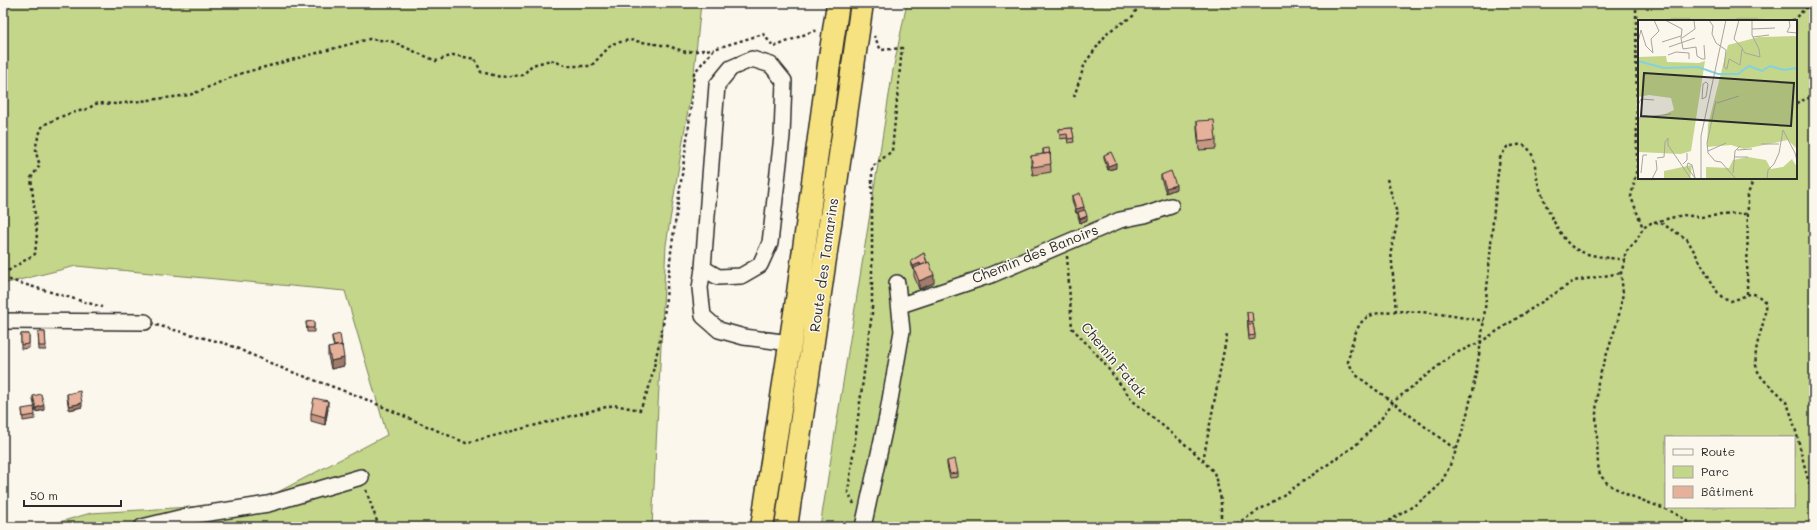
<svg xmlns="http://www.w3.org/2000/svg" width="1817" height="530" viewBox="0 0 1817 530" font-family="Mali,sans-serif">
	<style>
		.green { fill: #c4d68a; stroke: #78805a; fill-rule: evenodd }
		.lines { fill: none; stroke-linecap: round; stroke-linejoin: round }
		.minor-casing { stroke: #2b2b2b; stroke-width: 18 }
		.highway-casing { stroke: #2b2b2b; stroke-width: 25 }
		.path { stroke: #2b2b2b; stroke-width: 2.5; stroke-dasharray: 3 3; stroke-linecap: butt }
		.minor { stroke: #fbf7ec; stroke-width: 15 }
		.highway { stroke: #f7e281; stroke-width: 22 }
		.highway-bridge-casing { stroke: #2b2b2b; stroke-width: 25; stroke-linecap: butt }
		.highway-bridge { stroke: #f7e281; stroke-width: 22 }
		.wall { fill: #c69884; stroke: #2b2b2b }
		.shaded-wall { fill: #a17c6c; stroke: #2b2b2b }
		.building { fill: #e6b19a; stroke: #2b2b2b }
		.labels { text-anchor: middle; stroke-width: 3; stroke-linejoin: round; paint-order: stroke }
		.street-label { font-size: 14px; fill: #2b2b2b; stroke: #fbf7ec }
		.inset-river { fill: none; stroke: #83d1e1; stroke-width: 2 }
		.inset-road { fill: none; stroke: #a8a59f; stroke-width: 1 }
		.view { fill: #2b2b2b; fill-opacity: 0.15; stroke: #2b2b2b; stroke-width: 2 }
		.inset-edge { fill: none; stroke: #2b2b2b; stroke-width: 2 }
	</style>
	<rect width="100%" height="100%" fill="#fbf7ec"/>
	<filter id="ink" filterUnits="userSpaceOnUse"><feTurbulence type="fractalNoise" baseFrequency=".025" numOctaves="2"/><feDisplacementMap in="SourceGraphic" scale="8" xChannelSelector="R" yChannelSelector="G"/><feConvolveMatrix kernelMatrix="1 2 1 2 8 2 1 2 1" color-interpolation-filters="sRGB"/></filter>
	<g filter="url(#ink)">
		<path class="green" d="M3,3H701L694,73L666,245L652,527H42L91,513L257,503L387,435L345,291L76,266L3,284Z
			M907,3H1814V527H820L893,70ZM1639,21H1796V178H1639ZM1666,437H1794V507H1666Z"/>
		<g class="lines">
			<defs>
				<path id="minor" d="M752,59L771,65L784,81L782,136L770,243L760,265L741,276L718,277L703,268L717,85L731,68Z
					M703,268L700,288L703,316L719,330L744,337L790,343
					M901,305L991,275L1120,220L1145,215L1171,206
					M3,321L145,322
					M142,527L183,517L268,504L361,477
					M863,527L887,417L902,331L897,283"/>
				<path id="highway" d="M762,527L798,293L829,64
					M786,527L853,66"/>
			</defs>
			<use href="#minor" class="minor-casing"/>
			<use href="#highway" class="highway-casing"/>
			<path class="path" d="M1636,3L1637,168L1631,197L1643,228
				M1792,21L1811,3
				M1074,97L1085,63L1108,32L1133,16L1140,3
				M1796,103L1814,96
				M1387,179L1396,210L1397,224L1391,251L1396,312
				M1654,222L1683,215L1700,217L1732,214H1748
				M1067,256L1072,328L1100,358L1133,401L1192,450L1214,472L1221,499V527
				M1625,260L1621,273L1623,293L1618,320L1598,381L1596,414L1598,465L1600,475L1608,484L1626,494L1673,512L1687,521L1692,527
				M3,274L35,254L37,234L31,178L40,165C33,148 36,142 43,125L65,115L87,109L98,103L116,104L190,95L239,74L369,39L391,41L436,61L453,55L475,59L481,72L501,77L523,75L532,65L551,60L567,66H591L612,44L629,40L668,46L686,52L713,49
				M3,278L102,307
				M1747,294L1748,194L1754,178
				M156,325L227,344L284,369L358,396L466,443L614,405L640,410L650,385L663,325L671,252L689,125L694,73L714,49L763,34L774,47L813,31H818
				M1455,449L1356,375L1348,362C1350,350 1355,325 1366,318C1388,303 1459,317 1484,321
				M1203,461L1227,334
				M366,490L379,527
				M854,504L848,492L872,313V167L892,151L902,48L881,50L874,36
				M1231,527L1279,498L1356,445L1381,419L1393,402L1452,355L1482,341L1574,281L1621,273
				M1389,527V521C1404,512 1433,495 1442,481C1457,454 1466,422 1472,392C1489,315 1489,236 1500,158L1507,147C1513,146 1520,143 1525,146C1536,153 1535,172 1538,183C1543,200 1556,230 1568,243C1581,257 1607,257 1625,260V253L1636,241L1643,228L1651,223H1661L1687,239L1718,293L1724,299L1731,301C1747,297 1751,287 1765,302C1767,326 1753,341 1756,365C1759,383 1781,390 1788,406C1799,435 1803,468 1814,498"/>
			<use href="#minor" class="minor"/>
			<use href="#highway" class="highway"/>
			<defs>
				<path id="highway-bridge" d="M829,64L838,3
					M853,66L862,3"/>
			</defs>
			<use href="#highway-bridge" class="highway-bridge-casing"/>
			<use href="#highway-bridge" class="highway-bridge"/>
		</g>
		<path class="wall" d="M1197,121L1216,140V149L1199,150L1197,129Z
			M1072,128L1074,142L1068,143L1067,138L1060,139L1059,129Z
			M1043,149L1050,155L1051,172L1033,175L1031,164V156L1043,154Z
			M1104,155L1116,168L1108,170L1104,159Z
			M1161,175L1176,189L1166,193L1161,179Z
			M1072,196L1084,210L1087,220L1080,223L1078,216V213H1076L1072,200Z
			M924,253L934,283L919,289L914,276V270L911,265V261Z
			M1247,312H1252L1253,324L1255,335V339L1249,340L1248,329Z
			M314,321V332H307L306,322Z
			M38,332H45L46,350H39Z
			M21,334H29V348L21,349Z
			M332,336L342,349L344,366L331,369L328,356V348L334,347L332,340Z
			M67,394L82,407L69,410L67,398Z
			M33,396L44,410L36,412L33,400Z
			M22,409L35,415V419L23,421Z
			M328,409L325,425L311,421V413Z
			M947,461L958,473V477L950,478L947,465Z"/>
		<path class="shaded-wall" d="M1116,163V168L1108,170V166Z
			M1176,185V189L1166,193V188Z
			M1084,207V211L1076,213V209Z
			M1087,216V220L1080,223V219Z
			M920,263V267L914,268L913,270V266Z
			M934,275V283L919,289V281Z
			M344,358V366L331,369V361Z
			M328,401V409L325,425V417Z
			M82,403V407L69,410V406Z
			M44,405V410L36,412V408Z"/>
		<path class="building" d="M1214,120L1216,140L1199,142L1197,121Z
			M1072,128L1074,138L1068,139L1067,134L1060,135L1059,129Z
			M1049,148L1050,155V153L1044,154L1043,149Z
			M1111,152L1116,163L1108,166L1104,155Z
			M1050,153L1051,164L1033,167L1031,156Z
			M1171,171L1176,185L1166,188L1161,175Z
			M1080,193L1084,207L1076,209L1072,196Z
			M1085,210L1087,216L1080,219L1078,212Z
			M924,253L927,263L921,265L920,263L913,266L911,261Z
			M929,262L934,275L919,281L914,268Z
			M1247,312H1252L1253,321L1248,322Z
			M314,321V328H307L306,322Z
			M1248,324H1253L1255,335L1249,336Z
			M38,332H45L46,346H39Z
			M21,334H29V344L21,345Z
			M340,334L342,347V345L334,346L332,336Z
			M342,345L344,358L331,361L328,348Z
			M80,391L82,403L69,406L67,394Z
			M41,394L44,405L36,408L33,396Z
			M314,398L328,401L325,417L311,413Z
			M34,407L35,415L23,417L22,409Z
			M955,459L958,473L950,474L947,461Z"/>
	</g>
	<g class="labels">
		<g class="street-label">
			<text transform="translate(1035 254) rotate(-22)" y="5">Chemin des Banoirs</text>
			<text transform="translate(824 265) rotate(-82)" y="5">Route des Tamarins</text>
			<text transform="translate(1114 360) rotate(50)" y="5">Chemin Fatak</text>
		</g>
	</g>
	<g transform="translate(1638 20)">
		<rect width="159" height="159" fill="#fbf7ec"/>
		<path d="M159,16V129L150,120L106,129L93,125L69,127L70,105L90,25L121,17ZM28,36L29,42L61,43L67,41L53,131L43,134L0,132V98L25,95L36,90L33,78L11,75L0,77V37ZM110,137L128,140L133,149L145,147L154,139L159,147V159H68V147L91,148L95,140ZM54,145L52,159H26V151Z" fill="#c4d68a"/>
		<path class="inset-river" d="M0,41L26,48L60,47L80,54H100L111,46L124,51L132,46L146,50L159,48"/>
		<path class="inset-road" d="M27,0L44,9L43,18M71,0L75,6L74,14L78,23L88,30L86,47L89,49L91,39L102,45L104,29L107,33L122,37L121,29L114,15V0M101,0L96,19L105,29M151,0L152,6L149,12L159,13M114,9L137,8M115,17L131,15M43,18L45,29L58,27L59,36L64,39H67L66,25M44,18L57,9L56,0M0,22L3,10L8,26L15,33L13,19L21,11L16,0M24,22L43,16M31,27L57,18M30,35L38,32L51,33V39M68,62L70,64L68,77L64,79L65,64ZM78,81L69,123L70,133L77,141L83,142L98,159M79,83L101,76M0,85L3,79L16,80M0,98L33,94M123,124H141M99,130L114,129M70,131L88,123M96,137H110M19,138L26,137L27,122L30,118V125L53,159M50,143L54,145L57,158L49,147ZM45,144L49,140V133M3,153L5,135H9M95,153L97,131L102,126M14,159L19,149L18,140M63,159V116L88,0M129,159L130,150L136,144L141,133L145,110L157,133L159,141"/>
		<path class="view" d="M6,53L156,63L153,106L3,96Z"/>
		<rect width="159" height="159" class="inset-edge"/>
	</g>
	<rect width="1817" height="530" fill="none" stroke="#fbf7ec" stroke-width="16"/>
	<rect x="8" y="8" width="1801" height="514" fill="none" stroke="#2b2b2b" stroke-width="1.5" filter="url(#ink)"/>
	<rect x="1665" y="436" width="130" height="72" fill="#fbf7ec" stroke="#a8a59f"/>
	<rect x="1673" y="449" width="20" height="6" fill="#fbf7ec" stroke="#a8a59f"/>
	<text x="1701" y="456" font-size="12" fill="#2b2b2b">Route</text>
	<rect x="1673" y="466" width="20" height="12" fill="#c4d68a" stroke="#a8a59f"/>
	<text x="1701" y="476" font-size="12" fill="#2b2b2b">Parc</text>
	<rect x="1673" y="486" width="20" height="12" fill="#e6b19a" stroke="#a8a59f"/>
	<text x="1701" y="496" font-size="12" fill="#2b2b2b">Bâtiment</text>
	<path d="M24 500v6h97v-6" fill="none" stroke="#2b2b2b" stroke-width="2"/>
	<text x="30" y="500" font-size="12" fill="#2b2b2b" stroke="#fbf7ec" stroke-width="3" paint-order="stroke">50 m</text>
</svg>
